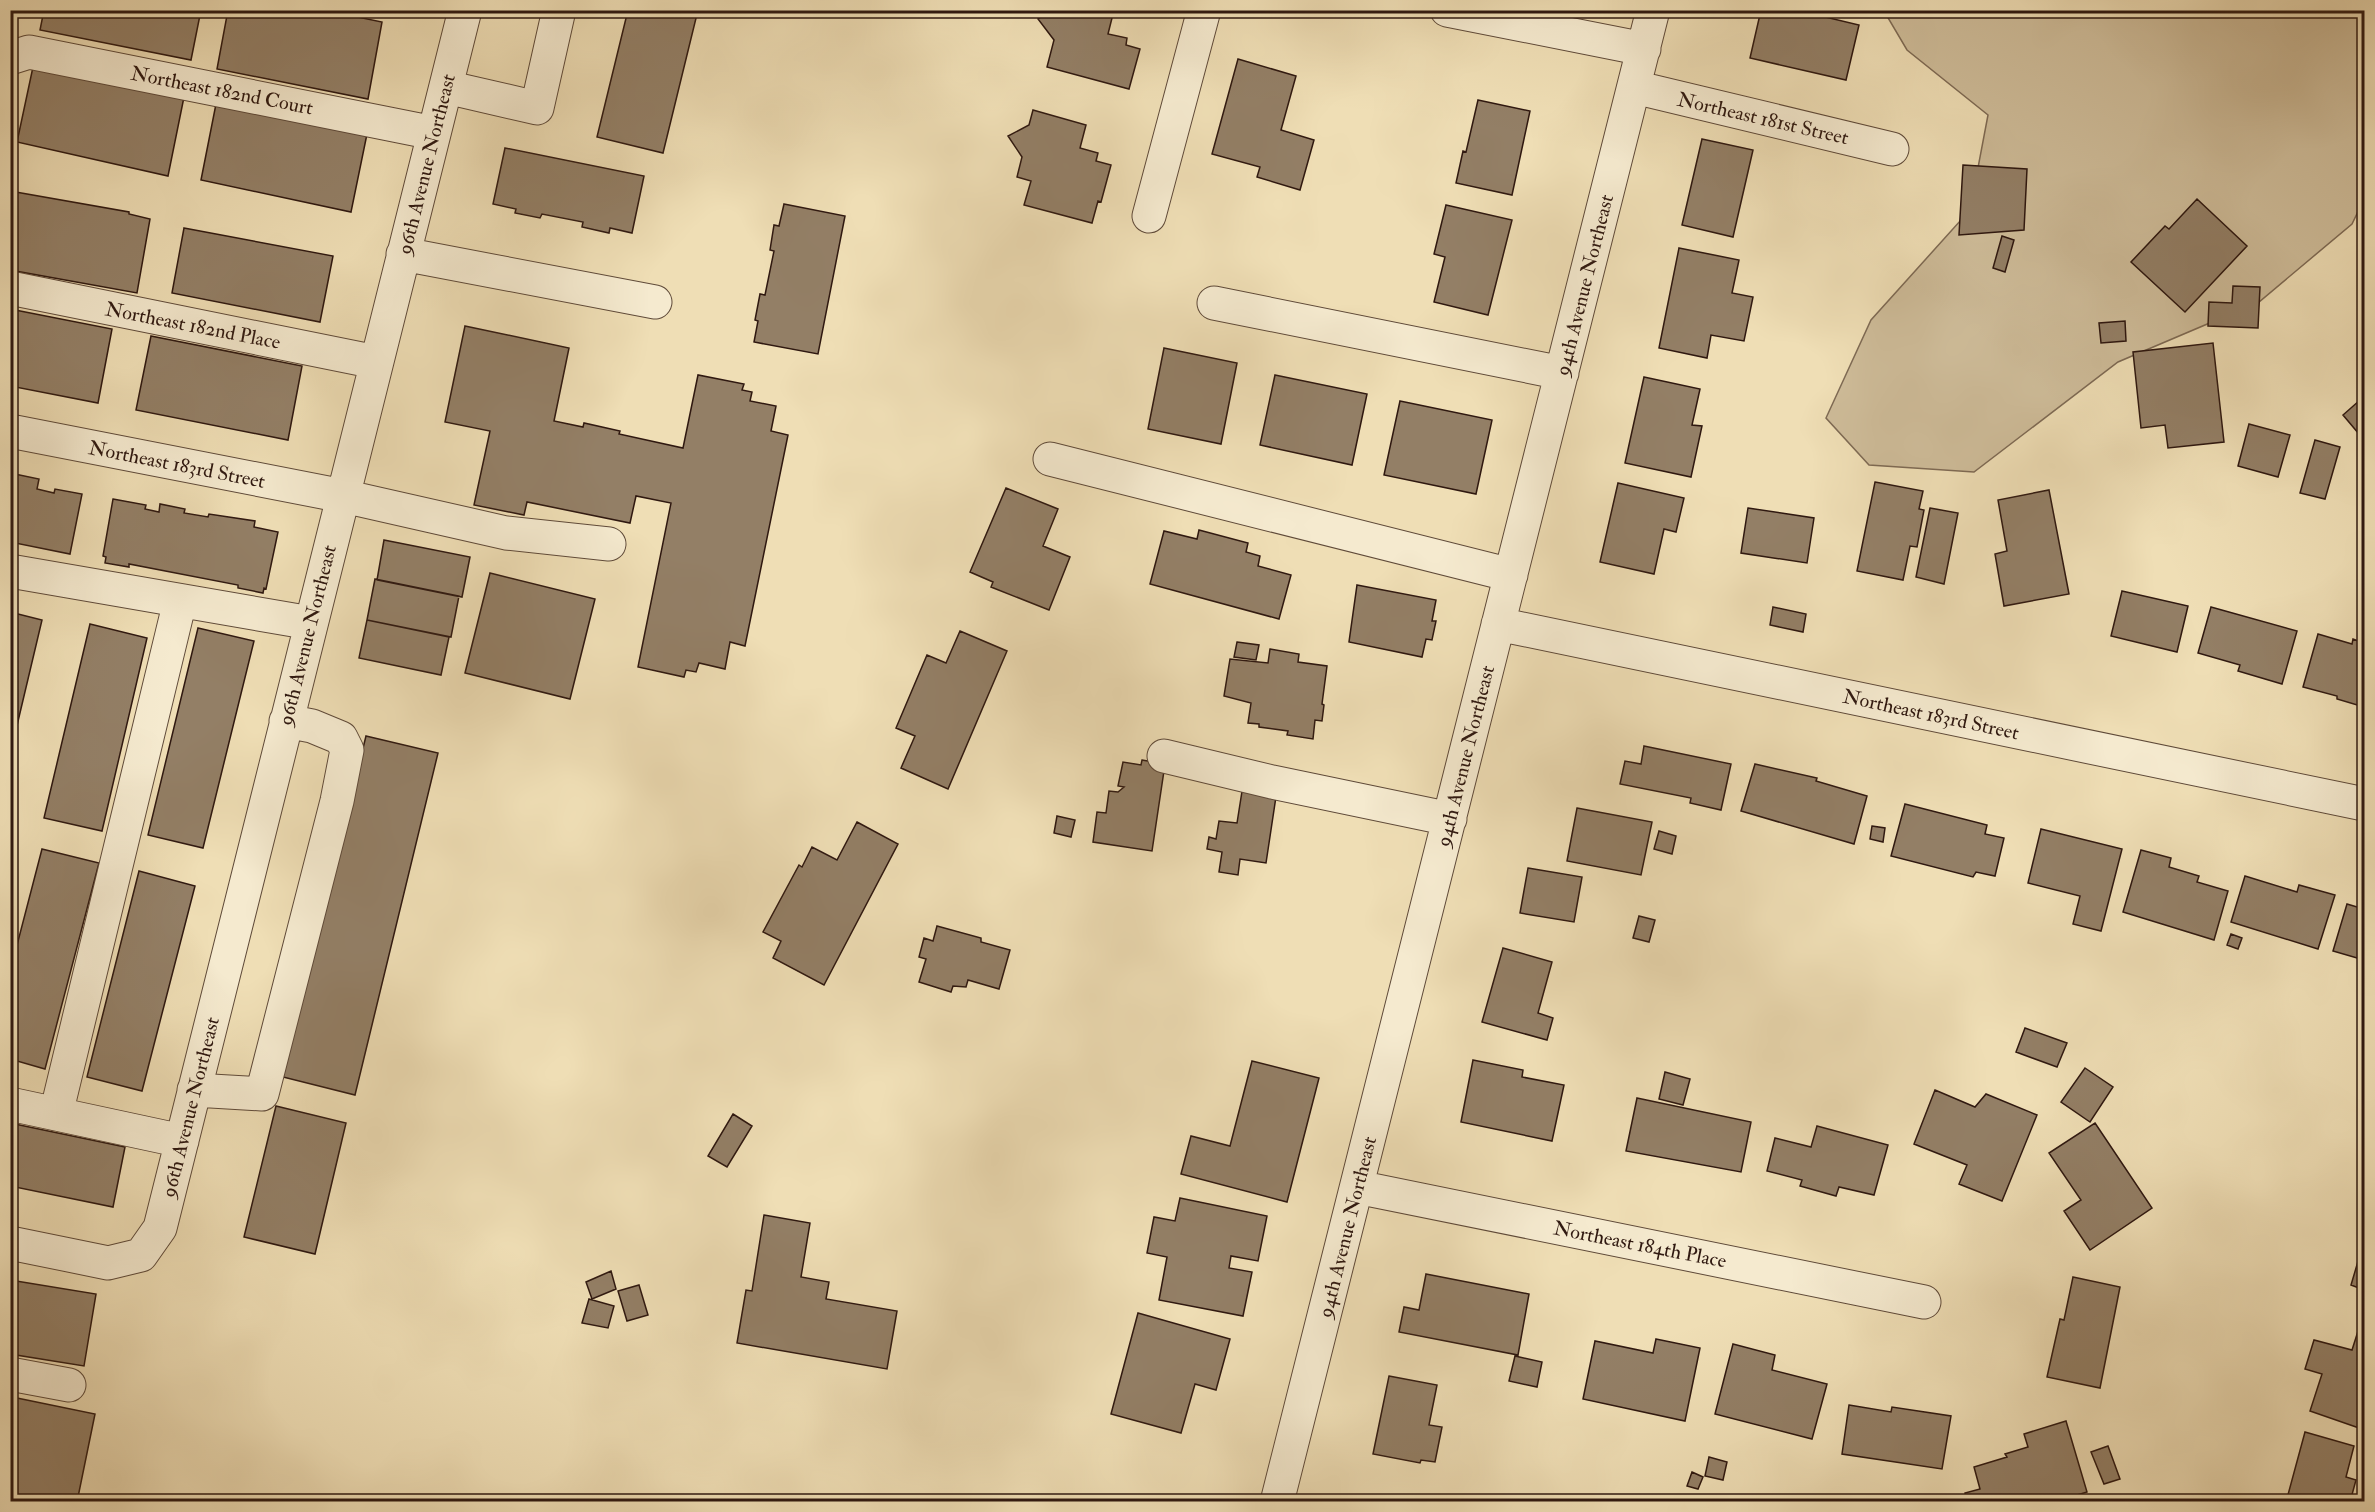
<svg xmlns="http://www.w3.org/2000/svg" width="2375" height="1512" viewBox="0 0 2375 1512" font-family="'IM FELL Double Pica',serif">
	<style>
		.green { fill: #cebc99; stroke: #7e6a54; stroke-width: 1.5 }
		.building { fill: #937f66; stroke: #2f1810; stroke-width: 1.5 }
		.lines { fill: none; stroke-linecap: round; stroke-linejoin: round }
		.minor-casing { stroke: #5f4a39; stroke-width: 35 }
		.minor { stroke: #f5eacf; stroke-width: 33 }
		.labels { text-anchor: middle; stroke-width: 6; stroke-linejoin: round; paint-order: stroke }
		.street-label { font-size: 20px; fill: #2f1810; stroke: #f5eacf }
	</style>
	<rect width="100%" height="100%" fill="#efdeb5"/>
	<filter id="stains"><feTurbulence type="fractalNoise" baseFrequency=".00333" numOctaves="4"/><feColorMatrix values="0 0 0 0 .2 0 0 0 0 .09 0 0 0 0 .02 0 0 0 .5 -.17"/></filter>
	<radialGradient id="worn" r=".72"><stop offset=".6" stop-color="#630" stop-opacity="0"/><stop offset="1" stop-color="#630" stop-opacity=".3"/></radialGradient>
	<path class="green" d="M1884,11H2364V199L2352,224L2259,302L2118,362L1974,472L1869,465L1826,418L1871,320L1970,210L1988,115L1907,50Z"/>
	<path class="building" d="M44,10H201L191,60L40,30Z
		M228,10H324L382,22L368,99L217,69Z
		M628,10H698L663,153L597,137Z
		M1051,10H1114L1108,34L1127,38L1126,45L1140,49L1129,89L1047,67L1054,40L1038,19Z
		M1761,10H1796L1859,25L1846,80L1750,58Z
		M1238,59L1296,76L1281,130L1314,140L1300,190L1257,177L1260,167L1212,154Z
		M33,67L184,97L168,176L17,142Z
		M1478,100L1530,111L1512,195L1456,183L1463,151L1466,152Z
		M216,104L367,134L351,212L201,180Z
		M1033,110L1086,125L1080,148L1098,153L1096,161L1111,165L1101,202L1098,201L1092,223L1024,205L1031,181L1017,177L1022,157L1008,136L1029,125Z
		M1702,139L1753,150L1733,237L1682,225Z
		M505,148L644,176L632,233L610,228L609,233L582,227L583,222L542,214L540,218L515,213L516,209L493,204Z
		M1963,165L2027,169L2024,230L1959,235Z
		M10,191L129,212V214L150,219L137,293L10,270Z
		M2197,199L2247,246L2185,312L2131,262L2165,226L2169,229Z
		M784,204L845,216L818,354L754,342L758,321L755,320L760,294L765,295L774,251L770,250L774,225L779,226Z
		M1446,205L1512,220L1488,315L1434,302L1445,257L1434,254Z
		M184,228L333,256L320,322L172,293Z
		M2002,236L2014,240L2005,272L1993,268Z
		M1679,248L1739,260L1732,293L1753,297L1744,341L1711,335L1707,358L1659,348Z
		M2233,286L2260,287L2258,328L2208,326L2209,302L2232,303Z
		M10,309L112,329L98,403L10,386Z
		M2125,321L2126,341L2101,343L2099,323Z
		M465,326L569,348L554,421L583,427L584,423L620,431L619,434L683,448L698,375L744,384L742,390L752,392L750,401L776,406L771,431L788,435L745,646L730,642L725,669L699,663L696,672L686,670L684,677L638,667L671,503L636,496L630,523L527,502L524,515L474,505L490,431L445,422Z
		M151,336L302,366L288,440L136,410Z
		M2213,343L2224,442L2168,448L2165,425L2141,428L2133,352Z
		M1164,348L1237,363L1221,444L1148,429Z
		M1275,375L1367,394L1352,465L1260,445Z
		M1644,377L1700,389L1692,425L1702,426L1691,477L1625,463Z
		M2360,400L2364,405V440L2343,415Z
		M1400,401L1492,420L1476,494L1384,475Z
		M2249,424L2290,435L2278,477L2238,466Z
		M2315,440L2340,447L2325,499L2300,493Z
		M10,473L39,479L37,489L54,493L55,489L82,494L70,554L10,542Z
		M1875,482L1923,491L1919,509L1924,510L1917,547L1910,546L1903,580L1857,571Z
		M1618,483L1684,498L1676,532L1664,529L1654,574L1600,562Z
		M1006,488L1058,509L1043,546L1070,557L1049,610L991,587L993,582L970,572Z
		M2049,490L2069,594L2004,606L1995,554L2007,551L1998,500Z
		M113,499L146,505L145,509L159,512L160,504L185,509L184,513L208,517L209,514L255,521L254,527L278,532L266,589L264,588L263,593L238,588V585L129,564V567L105,563L106,557L103,556Z
		M1748,508L1814,518L1807,563L1741,553Z
		M1930,508L1958,513L1944,584L1916,577Z
		M1199,530L1248,543L1246,552L1260,556L1258,566L1291,575L1279,619L1150,584L1164,531L1197,539Z
		M384,540L470,557L462,597L377,580Z
		M490,573L595,599L570,699L465,673Z
		M375,579L459,596L451,637L367,620Z
		M1357,585L1436,600L1432,621H1436L1432,640L1426,639L1422,657L1349,642Z
		M2122,591L2188,606L2177,652L2111,636Z
		M1773,607L1806,614L1803,632L1770,625Z
		M2211,607L2297,631L2282,684L2238,671L2240,665L2198,653Z
		M10,612L42,620L10,755Z
		M367,620L449,637L441,675L359,658Z
		M90,624L147,638L102,831L44,818Z
		M198,628L254,641L203,848L148,835Z
		M960,631L1007,651L948,789L901,768L915,736L896,728L927,655L946,663Z
		M2318,634L2352,644L2353,639L2364,643V707L2337,699V696L2303,687Z
		M1237,642L1259,645L1256,660L1234,657Z
		M1270,649L1299,654L1298,662L1327,666L1322,704L1324,705L1322,721L1315,720L1313,739L1287,735L1288,731L1259,727V724L1248,723L1251,703L1224,696L1230,659L1268,663Z
		M366,736L438,753L355,1095L283,1077Z
		M1644,746L1731,764L1721,810L1690,803L1691,798L1620,784L1625,761L1641,764Z
		M1142,760L1165,764L1152,851L1093,842L1097,812L1106,813L1109,791L1118,792L1124,787L1118,786L1123,762L1141,765Z
		M1755,764L1817,778L1816,781L1867,796L1854,844L1741,811Z
		M1243,785L1277,790L1266,863L1240,859L1238,875L1219,872L1222,852L1207,849L1209,837L1216,839L1219,821L1237,823Z
		M1905,804L1987,825L1985,834L2004,838L1995,876L1976,872L1973,877L1891,856Z
		M1577,808L1652,822L1641,875L1567,861Z
		M1057,816L1075,820L1071,837L1054,833Z
		M857,822L898,844L824,985L773,958L781,941L763,932L799,865L802,867L812,847L837,860Z
		M1872,826L1885,828L1883,842L1870,839Z
		M2041,829L2122,849L2101,931L2073,924L2080,896L2028,883Z
		M1659,831L1676,836L1672,854L1654,849Z
		M42,849L99,863L45,1069L10,1059V972Z
		M2141,850L2171,858L2169,867L2199,876L2197,882L2228,891L2214,940L2123,912Z
		M1528,868L1582,877L1574,922L1520,913Z
		M139,871L195,886L142,1091L87,1077Z
		M2245,876L2297,892L2299,885L2335,895L2318,949L2231,922Z
		M2347,904L2364,909V960L2333,951Z
		M1639,916L1655,920L1649,942L1633,938Z
		M937,926L981,938V942L1010,950L999,989L968,980L966,987L953,986L951,992L919,982L926,959L919,957L924,938L933,941Z
		M2231,934L2242,938L2238,949L2227,945Z
		M1503,948L1552,962L1538,1013L1553,1018L1547,1040L1482,1022Z
		M2025,1028L2067,1043L2057,1067L2016,1052Z
		M1473,1060L1523,1070L1522,1077L1564,1085L1552,1141L1461,1122Z
		M1252,1061L1319,1078L1287,1202L1181,1174L1191,1136L1230,1146Z
		M2085,1068L2113,1087L2090,1122L2061,1102Z
		M1665,1072L1690,1079L1683,1105L1659,1099Z
		M1935,1090L1975,1107L1986,1094L2037,1115L2002,1201L1959,1184L1967,1165L1914,1144Z
		M1637,1098L1751,1122L1741,1172L1626,1151Z
		M276,1106L346,1123L315,1254L244,1237Z
		M733,1114L752,1126L727,1167L708,1156Z
		M10,1123L125,1147L113,1207L10,1186Z
		M2095,1123L2152,1208L2090,1250L2064,1211L2081,1200L2049,1153Z
		M1817,1126L1888,1145L1874,1195L1839,1187L1836,1196L1800,1186L1802,1180L1767,1171L1775,1138L1811,1147Z
		M1180,1198L1267,1216L1258,1261L1231,1256L1229,1268L1252,1272L1243,1316L1159,1300L1167,1257L1147,1253L1154,1217L1175,1221Z
		M764,1215L810,1223L801,1277L829,1282L826,1299L897,1311L887,1369L737,1343L746,1290L752,1291Z
		M2364,1241V1290L2351,1285Z
		M611,1271L616,1289L592,1299L586,1282Z
		M1426,1274L1529,1294L1518,1355L1399,1332L1404,1307L1419,1310Z
		M2073,1277L2120,1287L2100,1388L2047,1377L2060,1319L2064,1320Z
		M10,1280L96,1294L84,1366L10,1354Z
		M639,1285L648,1315L627,1321L618,1291Z
		M589,1299L614,1306L608,1328L582,1323Z
		M1138,1313L1230,1339L1216,1390L1195,1384L1181,1433L1111,1414Z
		M2359,1328L2364,1330V1412L2359,1428L2310,1411L2322,1374L2305,1369L2314,1340L2352,1350Z
		M1656,1339L1700,1348L1685,1421L1583,1399L1595,1341L1653,1353Z
		M1733,1344L1775,1355L1772,1370L1827,1384L1812,1439L1715,1414Z
		M1515,1356L1542,1362L1537,1387L1509,1381Z
		M1389,1376L1437,1385L1429,1425L1442,1427L1435,1462L1421,1460L1420,1463L1373,1454Z
		M17,1398L95,1414L77,1502H10V1432Z
		M1849,1405L1891,1412L1892,1407L1951,1416L1942,1469L1842,1454Z
		M2066,1421L2087,1492L2054,1502H1967L1965,1493L1980,1489L1974,1467L2007,1457L2005,1454L2028,1447L2024,1434Z
		M2305,1432L2354,1446L2346,1477L2356,1480L2350,1502H2286Z
		M2108,1446L2120,1479L2104,1484L2091,1452Z
		M1709,1457L1727,1462L1723,1480L1705,1476Z
		M1692,1472L1703,1477L1698,1489L1687,1486Z
		M758,1495L792,1502H756Z"/>
	<g class="lines">
		<defs>
			<path id="minor" d="M1447,10L1644,49
				M10,58L29,52L434,133
				M446,87L537,108L559,10
				M1634,87L1892,149
				M1149,216L1204,10
				M403,254L655,302
				M10,288L376,362
				M1214,303L1562,373
				M10,431L343,496L506,533L609,544
				M1050,459L1511,575
				M10,571L311,623
				M1498,624L2364,804
				M1164,756L1272,782L1450,819
				M194,1090L262,1094L337,801L347,750L341,738L312,726L286,721
				M10,1104L182,1141
				M56,1114L180,601
				M1357,1187L1924,1302
				M10,1243L108,1263L141,1255L160,1228L465,10
				M10,1374L69,1385
				M1277,1502L1653,10"/>
		</defs>
		<use href="#minor" class="minor-casing"/>
		<use href="#minor" class="minor"/>
	</g>
	<g class="labels">
		<g class="street-label">
			<text transform="translate(222 90) rotate(11)" y="7">Northeast 182nd Court</text>
			<text transform="translate(1763 118) rotate(13)" y="7">Northeast 181st Street</text>
			<text transform="translate(426 164) rotate(-76)" y="7">96th Avenue Northeast</text>
			<text transform="translate(1584 285) rotate(-76)" y="7">94th Avenue Northeast</text>
			<text transform="translate(193 325) rotate(11)" y="7">Northeast 182nd Place</text>
			<text transform="translate(177 464) rotate(11)" y="7">Northeast 183rd Street</text>
			<text transform="translate(307 635) rotate(-76)" y="7">96th Avenue Northeast</text>
			<text transform="translate(1931 714) rotate(12)" y="7">Northeast 183rd Street</text>
			<text transform="translate(1465 756) rotate(-76)" y="7">94th Avenue Northeast</text>
			<text transform="translate(190 1107) rotate(-76)" y="7">96th Avenue Northeast</text>
			<text transform="translate(1347 1227) rotate(-76)" y="7">94th Avenue Northeast</text>
			<text transform="translate(1640 1244) rotate(11)" y="7">Northeast 184th Place</text>
		</g>
	</g>
	<rect width="2375" height="1512" fill="none" stroke="#efdeb5" stroke-width="36"/>
	<rect x="12" y="12" width="2351" height="1488" fill="none" stroke="#2f1810" stroke-width="3"/>
	<rect x="18" y="18" width="2339" height="1476" fill="none" stroke="#2f1810" stroke-width="1.5"/>
	<rect width="100%" height="100%" filter="url(#stains)"/>
	<rect width="100%" height="100%" fill="url(#worn)"/>
</svg>
